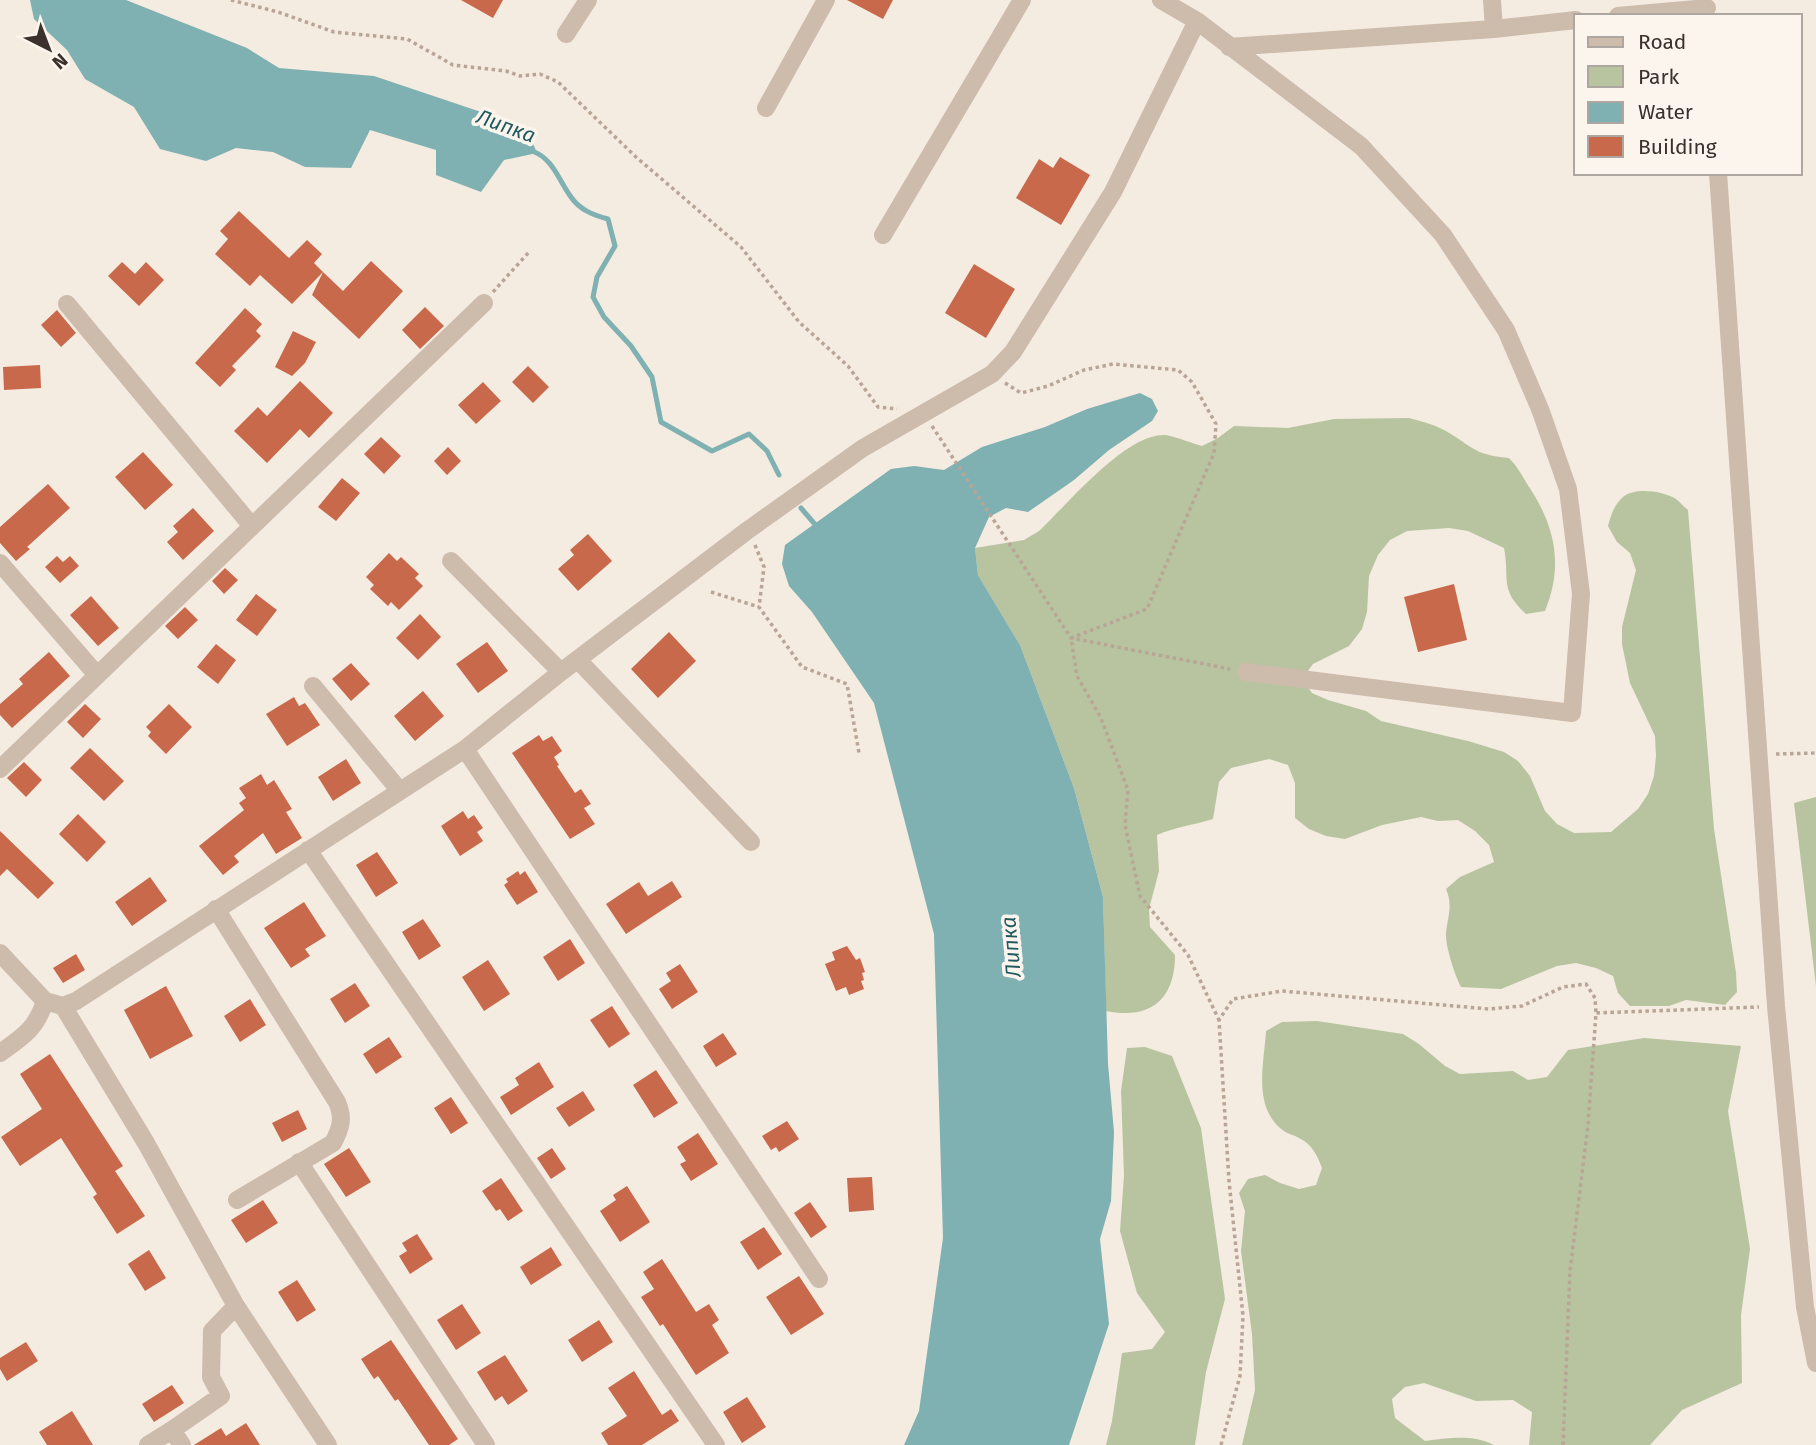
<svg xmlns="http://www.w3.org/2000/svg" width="1816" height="1445" viewBox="0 0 1816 1445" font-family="'Fira Sans',sans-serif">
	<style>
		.green { fill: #b8c4a0 }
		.water { fill: #7fb0b2 }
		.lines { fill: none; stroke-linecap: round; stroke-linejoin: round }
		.stream { stroke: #7fb0b2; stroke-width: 5 }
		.building { fill: #c8694b }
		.path { stroke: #b9a596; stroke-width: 3.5; stroke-dasharray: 3.5 3.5; stroke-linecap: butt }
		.minor { stroke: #cdbbac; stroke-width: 18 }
		.labels { text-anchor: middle; stroke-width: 7; stroke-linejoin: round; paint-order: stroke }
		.water-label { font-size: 21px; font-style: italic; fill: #1f5a5e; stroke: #fbf5ee }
	</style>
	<rect width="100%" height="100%" fill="#f4ebe1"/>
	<path class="green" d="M1409,418C1420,421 1432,424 1442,429C1471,444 1471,455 1509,458C1519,468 1523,478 1531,490C1556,529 1563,567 1545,611L1526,614C1499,589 1510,580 1504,548L1468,531L1449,528L1407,531L1390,540L1378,555L1369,576L1367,612L1362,629L1349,646L1313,664L1302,679L1312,693L1328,700L1366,711L1381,721L1468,741L1504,752L1518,761L1530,776L1545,811L1557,824L1574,833L1611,832L1638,809L1648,794L1654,776L1656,756L1655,736L1630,683L1622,644V627L1636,570L1630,553L1617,542L1608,526C1611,515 1614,505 1623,497C1635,487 1663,491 1676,499C1680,502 1684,507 1688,510L1714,829L1736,973L1737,992L1725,1005L1686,1000L1669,1006H1630L1618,993L1613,976L1596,968L1576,963L1557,966L1501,989L1461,987C1455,976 1445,945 1446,933C1448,916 1453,905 1446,889L1460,877L1494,862L1489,845L1475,831L1458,820L1438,821L1421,817L1382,825L1345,839L1326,836L1309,829L1295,818V783L1288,765L1269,759L1231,768L1219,782L1213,819C1194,825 1175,827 1157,835L1159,871L1149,909L1150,927L1175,955C1175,1000 1150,1020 1106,1011L1103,897L1074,788L1020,645L978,575L975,548L1024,540L1039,531C1067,505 1126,432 1166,435C1177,437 1191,443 1202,446L1218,438L1234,426L1288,428L1334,419Z
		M1816,797V986L1794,803Z
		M1317,1021L1403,1034L1419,1044L1445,1066L1460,1074L1513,1071L1528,1080L1547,1077L1568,1050L1644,1038L1741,1046L1728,1111L1750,1249L1741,1315L1742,1383L1682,1410L1650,1445H1529L1532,1412L1513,1400L1476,1401L1424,1383L1405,1387L1392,1399L1395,1418L1425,1441C1449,1438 1472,1434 1494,1445H1242L1255,1390L1252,1334L1241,1251L1245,1211L1239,1193L1248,1179L1265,1175L1280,1183L1299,1189L1316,1185L1322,1168C1317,1155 1312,1144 1299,1138C1294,1135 1288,1134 1284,1131C1252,1108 1264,1065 1266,1031L1282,1022Z
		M1145,1047L1172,1056L1201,1128L1225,1299L1206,1372L1195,1445H1106L1112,1421L1122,1353L1152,1349L1165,1332L1137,1293L1120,1231L1124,1175L1121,1091L1127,1048Z"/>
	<path class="water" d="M30,0H126L247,48L279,68L374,76L526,127L537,153L504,160L481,192L436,175V150L370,130L351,168L305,167L273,152L236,148L206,161L160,149L134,107L85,79L67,50L34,19Z
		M1140,393L1152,399L1158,411L1152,421L1109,450L1074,480L1028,512L1006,508L989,517L975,548L978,575L1020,645L1074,788L1103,897L1108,1064L1114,1132L1111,1201L1100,1239L1109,1324L1069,1445H904L919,1411L943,1238L934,934L874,703L812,612L789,586L782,564L785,545L891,469L914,466L944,470L982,447L1045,427L1087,409Z"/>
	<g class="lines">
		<path class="stream" d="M532,151C553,158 559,181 571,197C580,210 593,215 608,219L615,246L597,277L593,297L604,317L631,346L652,377L661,422L712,451L749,434L767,451L779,475
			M801,508L819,529"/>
	</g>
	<path class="building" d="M461,0H503L493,18Z
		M847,0H893L883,19Z
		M1060,157L1090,175L1061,225L1016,198L1039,159L1053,168Z
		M239,211L289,258L307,240L322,254L314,263L323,272L292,304L260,275L250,286L215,254L228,239L220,231Z
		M371,261L403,291L359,339L312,295L323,272L343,291Z
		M122,262L135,274L146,262L164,280L139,306L108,276Z
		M974,264L1015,289L986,338L945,313Z
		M425,307L444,326L420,349L402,330Z
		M245,308L262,324L256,331L261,336L232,366L236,370L220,387L195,363Z
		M57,310L76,333L61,347L41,325Z
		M293,331L316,342L305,363L292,376L275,367Z
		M40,365L41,388L4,390L3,367Z
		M528,366L549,387L533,403L512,382Z
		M300,381L333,413L309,438L300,429L267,463L234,431L258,407L267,416Z
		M483,382L501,401L476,424L458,405Z
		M381,437L401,456L384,474L364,454Z
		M448,447L461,461L447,475L434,461Z
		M143,452L173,485L145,510L115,477Z
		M342,478L360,493L336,521L318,507Z
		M48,484L70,508L27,547L30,549L16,561L0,543V527Z
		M193,508L214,531L183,560L167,542L178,532L173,526Z
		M588,534L612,561L578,591L558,569L574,555L570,550Z
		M389,553L397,561L401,557L419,574L415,578L423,586L399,610L391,602L388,606L370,589L374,585L366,577Z
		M57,556L63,562L70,556L79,566L60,583L45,567Z
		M225,568L238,580L224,594L212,581Z
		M1454,584L1467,640L1418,652L1404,597Z
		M256,594L277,610L257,636L236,620Z
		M91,596L119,628L98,646L70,615Z
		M185,607L198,620L178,639L165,626Z
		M420,614L441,637L418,660L396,638Z
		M669,632L696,661L658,698L631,669Z
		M487,642L508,671L478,693L456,664Z
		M216,644L236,660L218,684L197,667Z
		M49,652L70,676L12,728L0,715V704L23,684L19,679Z
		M351,663L370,684L351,701L332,679Z
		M423,691L444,716L415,741L394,716Z
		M294,697L299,706L305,703L320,725L287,746L266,714Z
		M85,704L101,719L83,738L67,722Z
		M169,704L192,727L166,754L148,736L151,732L146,727Z
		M539,735L543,741L552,736L562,751L554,757L559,765L557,766L575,793L581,789L591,804L584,808L595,824L570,839L512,753Z
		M90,748L124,781L104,801L70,768Z
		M346,759L361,783L333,801L318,777Z
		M24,762L42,780L26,797L7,778Z
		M261,774L267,785L274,780L292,809L286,812L302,838L276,854L263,833L234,856L239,862L223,875L199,846L244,810L239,803L246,798L239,788Z
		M463,811L468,819L474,815L483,828L477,832L483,841L460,856L441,826Z
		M78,814L106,842L87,862L59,834Z
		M0,831L54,883L38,899L7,869L0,876Z
		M377,852L398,883L376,897L356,865Z
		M518,871L520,875L525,871L538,892L517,905L504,885L508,882L506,879Z
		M150,877L167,901L132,926L115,902Z
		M672,881L682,897L626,934L606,904L639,882L648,896Z
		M304,902L326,936L305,949L310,956L291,968L264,928Z
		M423,919L441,946L419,960L402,932Z
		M570,939L585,963L558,981L543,957Z
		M847,946L856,960L860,958L865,972L862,973L864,980L861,981L864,989L849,995L846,987L836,991L825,964L835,960L832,952Z
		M76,954L85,970L63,983L53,968Z
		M488,960L510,994L484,1011L462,977Z
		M680,964L698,992L672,1009L659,989L671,981L666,973Z
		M355,983L370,1006L345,1023L330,999Z
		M166,986L193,1036L150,1059L124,1010Z
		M250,999L266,1025L240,1042L224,1016Z
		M612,1006L630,1034L609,1048L590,1020Z
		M723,1033L737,1054L716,1067L703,1046Z
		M389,1037L402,1057L376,1074L363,1054Z
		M50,1054L123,1166L115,1171L145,1216L117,1234L93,1197L97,1194L61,1138L20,1166L1,1137L42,1109L20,1074Z
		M539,1062L554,1087L511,1115L500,1097L519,1085L515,1078Z
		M656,1070L678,1103L654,1118L633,1085Z
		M583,1091L595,1110L569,1127L556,1108Z
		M451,1097L468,1123L451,1134L434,1108Z
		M298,1110L307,1129L282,1142L272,1123Z
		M787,1121L799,1139L779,1152L776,1147L771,1150L762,1136Z
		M698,1133L718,1164L691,1181L680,1164L686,1161L677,1147Z
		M349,1148L371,1182L346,1197L324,1164Z
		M552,1148L566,1169L551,1179L537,1158Z
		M872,1177L874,1210L849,1212L847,1178Z
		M501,1178L523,1211L508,1221L500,1209L496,1211L482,1191Z
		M627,1186L650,1222L620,1242L600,1211L616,1200L613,1195Z
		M263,1200L278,1223L246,1243L231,1220Z
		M810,1202L827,1227L811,1238L794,1213Z
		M764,1227L782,1254L758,1270L740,1242Z
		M417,1234L433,1259L410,1274L399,1256L407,1251L402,1243Z
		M551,1247L562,1265L531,1285L520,1267Z
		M149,1250L166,1278L145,1291L128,1264Z
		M662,1259L696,1312L709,1304L719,1320L712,1325L729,1353L696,1375L663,1324L660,1326L641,1297L654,1289L643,1272Z
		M799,1276L824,1314L791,1335L766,1297Z
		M297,1280L316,1310L297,1322L278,1292Z
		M462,1304L481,1333L456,1350L437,1320Z
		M599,1320L613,1342L582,1362L568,1340Z
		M391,1340L458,1439L449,1445H429L398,1399L395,1401L378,1376L374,1379L361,1359Z
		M26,1342L38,1361L7,1381L0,1369V1358Z
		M505,1355L528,1391L508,1405L502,1396L495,1401L477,1372Z
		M634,1371L662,1415L671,1409L679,1421L642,1445H608L601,1433L627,1416L608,1388Z
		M172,1385L184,1403L154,1422L142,1404Z
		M747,1397L766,1427L742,1443L723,1412Z
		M72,1411L93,1445H47L39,1432Z
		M246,1423L260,1445H194L221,1428L226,1436Z"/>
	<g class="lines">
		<path class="path" d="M231,0L278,12L334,32L407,39L453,65L506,71L520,76L540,74L558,82L636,157L741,247L799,322L848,366L878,407L897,409
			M493,292L529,252
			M1005,383L1021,393L1048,386L1084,370L1113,364L1178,370L1192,382L1216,424L1214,453L1147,609L1071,638L1077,676L1101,718L1128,790L1125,825L1140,896L1188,955L1219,1020
			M932,426L1071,638L1230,669
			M755,545L764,567L759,607L802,667L847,684L859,753
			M711,592L759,607
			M1776,754L1816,753
			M1221,1445L1240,1376L1243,1316L1229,1181L1219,1020L1233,999L1282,991L1489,1009L1522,1006L1563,987L1586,984L1595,998L1596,1013
			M1563,1445L1570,1271L1588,1125L1596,1013L1759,1007"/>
		<path class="minor" d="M1161,0L1197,21L1361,146L1443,235L1506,330L1540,409L1568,489L1581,594L1572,713L1246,672
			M1492,0L1494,29
			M1618,16L1707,8
			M566,34L588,0
			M1229,47L1494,29L1576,20
			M766,108L826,0
			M1718,173L1776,1006L1805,1307L1816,1363
			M883,235L1022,0
			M67,304L251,525
			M451,561L561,672
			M0,563L97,675
			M578,660L751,842
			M313,686L400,791
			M465,749L819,1279
			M0,769L484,303
			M308,850L716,1445
			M216,909L337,1102C344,1118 341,1128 333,1143L237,1200
			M0,953L45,1001
			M45,1001L63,1006L76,1001L465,749L561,672L748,530L863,448L992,374L1013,352L1113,192L1197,21
			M63,1006L146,1143L236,1306L328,1445
			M0,1053C23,1037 36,1029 45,1001
			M299,1162L486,1445
			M148,1445L172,1430
			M182,1445L172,1430L221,1396L211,1377L212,1331L236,1306"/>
	</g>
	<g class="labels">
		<g class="water-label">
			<text transform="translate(506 126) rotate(20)" y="7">Липка</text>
			<text transform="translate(1011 947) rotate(-95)" y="7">Липка</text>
		</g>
	</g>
	<rect x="1574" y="14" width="228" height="161" fill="#fbf5ee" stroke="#aea6a0" stroke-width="2"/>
	<rect x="1588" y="37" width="35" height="10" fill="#cdbbac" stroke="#aea6a0" stroke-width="2"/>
	<text x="1638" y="49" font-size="21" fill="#3b302b">Road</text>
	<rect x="1588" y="66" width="35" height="21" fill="#b8c4a0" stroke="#aea6a0" stroke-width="2"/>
	<text x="1638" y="84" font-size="21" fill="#3b302b">Park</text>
	<rect x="1588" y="102" width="35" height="21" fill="#7fb0b2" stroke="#aea6a0" stroke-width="2"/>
	<text x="1638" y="119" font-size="21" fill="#3b302b">Water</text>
	<rect x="1588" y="136" width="35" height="21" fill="#c8694b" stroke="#aea6a0" stroke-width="2"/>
	<text x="1638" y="154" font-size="21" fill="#3b302b">Building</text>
	<g transform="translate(49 49) rotate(138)" stroke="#fbf5ee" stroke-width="5" paint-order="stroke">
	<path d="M0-5L12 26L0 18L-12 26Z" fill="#3b302b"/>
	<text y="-10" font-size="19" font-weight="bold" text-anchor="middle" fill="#3b302b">N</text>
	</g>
</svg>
